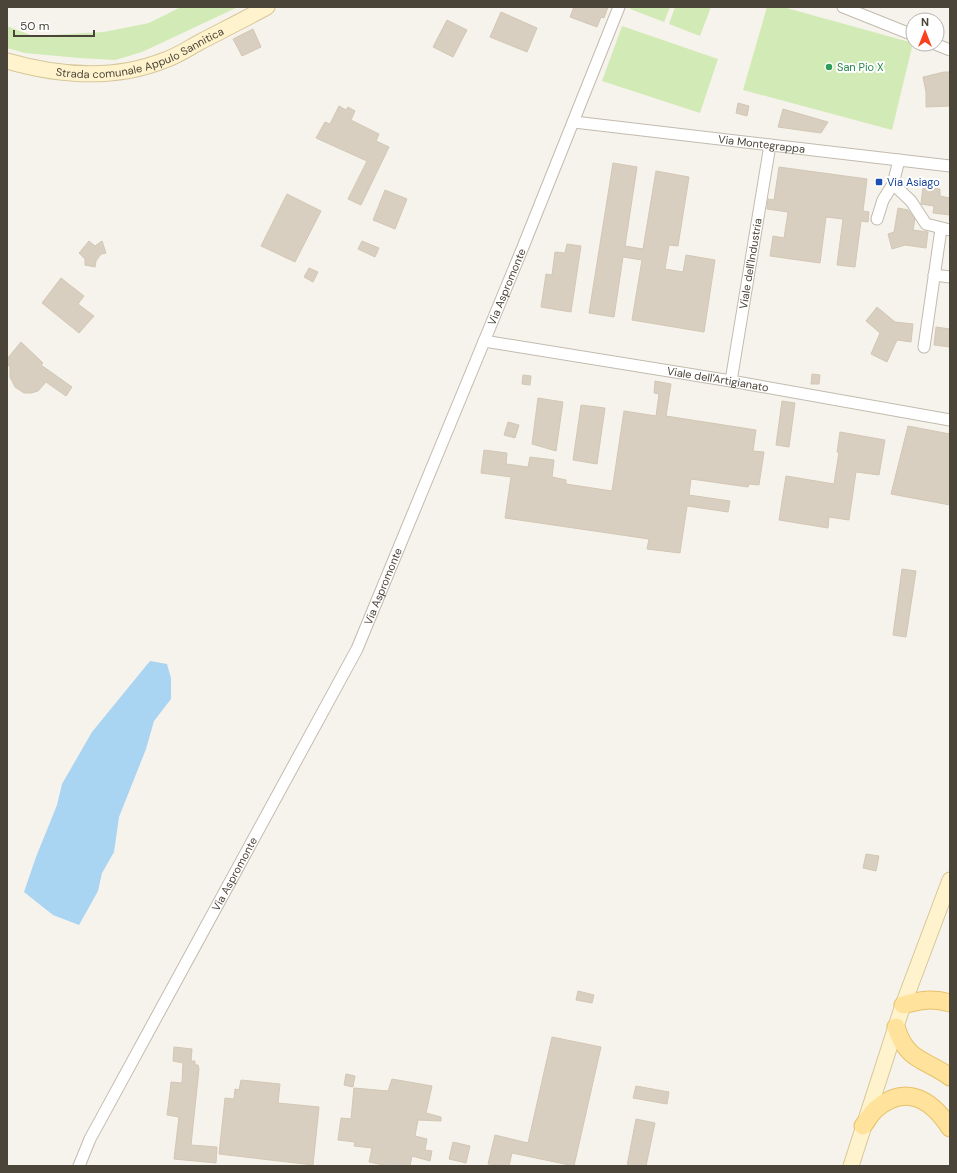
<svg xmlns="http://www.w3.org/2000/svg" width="957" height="1173" viewBox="0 0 957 1173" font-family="'DM Sans',sans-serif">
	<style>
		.green { fill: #d2eab5 }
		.water { fill: #a9d4f2 }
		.building { fill: #d8cfc1; stroke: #d3c7b4 }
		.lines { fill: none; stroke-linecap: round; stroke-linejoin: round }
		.street-casing { stroke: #c2bbae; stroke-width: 13 }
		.secondary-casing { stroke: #d6c79b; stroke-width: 17 }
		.primary-casing { stroke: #e6c16a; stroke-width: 19 }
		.street { stroke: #fff; stroke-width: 11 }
		.secondary { stroke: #fff3cd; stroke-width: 15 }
		.primary { stroke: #ffe39c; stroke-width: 17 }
		.leisure-dot { fill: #2e9e5b; stroke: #fff; stroke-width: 1.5 }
		.transit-dot { fill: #1a4fb4; stroke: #fff; stroke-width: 1.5 }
		.labels { text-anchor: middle; stroke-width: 4; stroke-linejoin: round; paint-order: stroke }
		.street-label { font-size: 11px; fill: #4b4439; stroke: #fff }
		.leisure-label { font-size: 11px; fill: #27864d; stroke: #fff; text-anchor: start }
		.transit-label { font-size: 11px; fill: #164399; stroke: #fff; text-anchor: start }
	</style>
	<rect width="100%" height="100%" fill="#f6f3ec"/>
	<path class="green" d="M181,7H238L142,52L115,60L79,58L25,53L7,48V26L33,36L104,32L149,23Z
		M631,7H670L664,22L630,9Z
		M675,7H711L700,36L669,24Z
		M767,7H783L913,43L892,130L743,90Z
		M622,26L718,59L700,113L602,81Z"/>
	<path class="water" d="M150,661L167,664L171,678V699L154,721L146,749L119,817L114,852L102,873L98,891L79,925L53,915L24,892L36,857L57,805L62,784L92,732Z"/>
	<path class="building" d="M574,7H608L604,18L601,17L597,27L570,17Z
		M501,12L537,28L527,52L490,37Z
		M447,20L467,30L453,57L433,47Z
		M253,29L261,47L242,56L233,39Z
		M944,72H950V106L926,107V92L923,77Z
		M738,103L749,106L747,116L736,113Z
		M339,106L346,110L348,107L355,111L351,120L379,134L376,141L389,147L361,205L348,199L367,161L316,138L325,122L330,124Z
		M783,109L828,122L821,133L778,127Z
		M613,163L637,167L625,246L643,249L656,171L689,177L678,246L669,245L665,269L683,272L686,255L715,260L704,332L632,320L642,260L623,257L614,317L589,313Z
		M779,167L867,179L863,211L869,212L868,222L861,221L855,267L837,265L843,219L826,217L820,263L770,256L773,236L784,238L788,212L767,209L768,199L774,200Z
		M923,187L940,189V196L950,198V215L933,213L934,206L921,204Z
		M385,190L407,199L395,229L373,220Z
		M287,194L321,211L295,262L261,246Z
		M898,208L908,210L915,219L913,230L928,232L926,248L905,245L892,249L888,234L894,232Z
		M89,241L95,246L102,241L106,253L101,254L96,261L95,267L85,265V259L79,253Z
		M362,241L379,248L375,257L358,249Z
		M567,244L581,246L571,312L541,307L546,274L552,275L555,252L565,253Z
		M309,268L318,272L313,282L304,277Z
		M61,278L84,296L78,304L94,316L79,333L42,303Z
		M877,307L895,322L913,324L911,342L897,340L887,362L871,354L880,333L866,321Z
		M936,327L950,329V347L934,345Z
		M21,342L43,363L41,365L72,387L66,396L46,382L38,391L31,393H24L15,387L10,377V367L7,364V359Z
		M812,374L820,375L819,384H811Z
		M523,375L531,376L530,385L522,384Z
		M655,381L671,384L666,416L756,430L753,451L764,452L759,485L749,484L748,487L691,479L689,495L730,501L728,512L687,506L680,553L647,549L649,539L505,518L511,477L481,473L484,450L507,453L506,464L528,467L530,457L554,460L552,477L566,480V484L612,491L624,411L656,416L659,394L654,393Z
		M538,398L563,402L556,451L532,444Z
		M782,401L795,403L789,447L776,445Z
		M581,405L605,408L597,464L573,460Z
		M508,422L519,425L515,438L504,435Z
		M908,426L950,434V505L891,494Z
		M840,432L885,440L879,475L856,472L849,520L829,517L828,528L779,520L786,476L834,484L839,452H837Z
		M902,569L916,571L906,637L893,635Z
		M866,854L879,856L876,871L863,868Z
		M578,991L594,995L592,1003L576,1000Z
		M552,1037L601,1047L574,1166L512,1153L509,1166L488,1164L495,1135L528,1143Z
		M174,1047L192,1049L191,1061H195V1065H198L199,1069L191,1145L217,1147L216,1163L174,1159L179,1117L167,1115L170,1092L171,1082L182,1083L183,1063L173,1061Z
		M346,1074L355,1076L353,1087L344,1085Z
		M392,1079L432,1086L426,1113L441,1117V1121L418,1120L415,1136L427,1139L425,1150L432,1151L430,1161L412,1156L410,1166H388L369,1162L372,1148L354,1146L355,1142L338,1140L341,1118L351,1119L354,1088L388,1091Z
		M241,1080L280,1084L278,1103L319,1107L313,1165L219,1154L225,1098L234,1099L235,1089L239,1090Z
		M636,1086L669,1092L667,1104L633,1098Z
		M636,1119L655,1123L646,1166H627Z
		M453,1142L470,1146L466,1163L449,1159Z"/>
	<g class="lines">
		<defs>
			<g id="street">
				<path d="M843,7L913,35"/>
				<path d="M935,44L950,50"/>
				<path id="s1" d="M574,122L950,166"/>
				<path d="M893,184L911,201L926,224L950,230"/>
				<path d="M877,219L883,200L893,184L899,160"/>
				<path d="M934,275L950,277"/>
				<path id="s2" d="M484,341L731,381L950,420"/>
				<path d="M924,347L941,229"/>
				<path id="s3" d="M731,381L770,145"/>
				<path id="s4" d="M79,1166L90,1139L357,649L523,247L619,7"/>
			</g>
			<g id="secondary">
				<path id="s5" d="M7,61C59,76 113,81 165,60C177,56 189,48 200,42C223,30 245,19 267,7"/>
				<path d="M851,1166L903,1005L950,880"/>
			</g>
			<path id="primary" d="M903,1005C920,1000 933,998 950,1003
				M896,1027C907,1062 924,1058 950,1077
				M863,1126C867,1121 871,1113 876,1109C906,1083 932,1100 950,1128"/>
		</defs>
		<use href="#street" class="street-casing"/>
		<use href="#secondary" class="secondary-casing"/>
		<use href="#primary" class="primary-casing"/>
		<use href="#street" class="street"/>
		<use href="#secondary" class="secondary"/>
		<use href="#primary" class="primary"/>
	</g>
	<circle class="leisure-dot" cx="829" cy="67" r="4"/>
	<rect class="transit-dot" x="875" y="178" width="8" height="8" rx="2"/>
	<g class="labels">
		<g class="street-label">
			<text dy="4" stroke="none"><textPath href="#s5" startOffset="138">Strada comunale Appulo Sannitica</textPath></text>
			<text dy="4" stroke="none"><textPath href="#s1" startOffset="189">Via Montegrappa</textPath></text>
			<text dy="4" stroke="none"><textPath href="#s3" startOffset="119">Viale dell'Industria</textPath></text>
			<text dy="4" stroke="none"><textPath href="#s4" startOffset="979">Via Aspromonte</textPath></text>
			<text dy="4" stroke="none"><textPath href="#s2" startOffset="237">Viale dell'Artigianato</textPath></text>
			<text dy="4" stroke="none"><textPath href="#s4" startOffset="655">Via Aspromonte</textPath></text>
			<text dy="4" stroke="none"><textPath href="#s4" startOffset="331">Via Aspromonte</textPath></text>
		</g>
		<g class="leisure-label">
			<text x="837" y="71">San Pio X</text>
		</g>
		<g class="transit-label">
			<text x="887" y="186">Via Asiago</text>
		</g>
	</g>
	<rect width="957" height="1173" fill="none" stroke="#4b4439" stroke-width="16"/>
	<g transform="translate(925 32)"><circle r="19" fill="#ffffff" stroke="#b7b4b0"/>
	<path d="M0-3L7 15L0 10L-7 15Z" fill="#fc3f1d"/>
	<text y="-6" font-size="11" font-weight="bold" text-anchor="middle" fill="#4b4439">N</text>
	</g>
	<path d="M14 30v6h80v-6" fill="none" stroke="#4b4439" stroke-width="2"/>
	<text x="20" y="30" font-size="12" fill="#4b4439" stroke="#ffffff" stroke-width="3" paint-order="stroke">50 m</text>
</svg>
